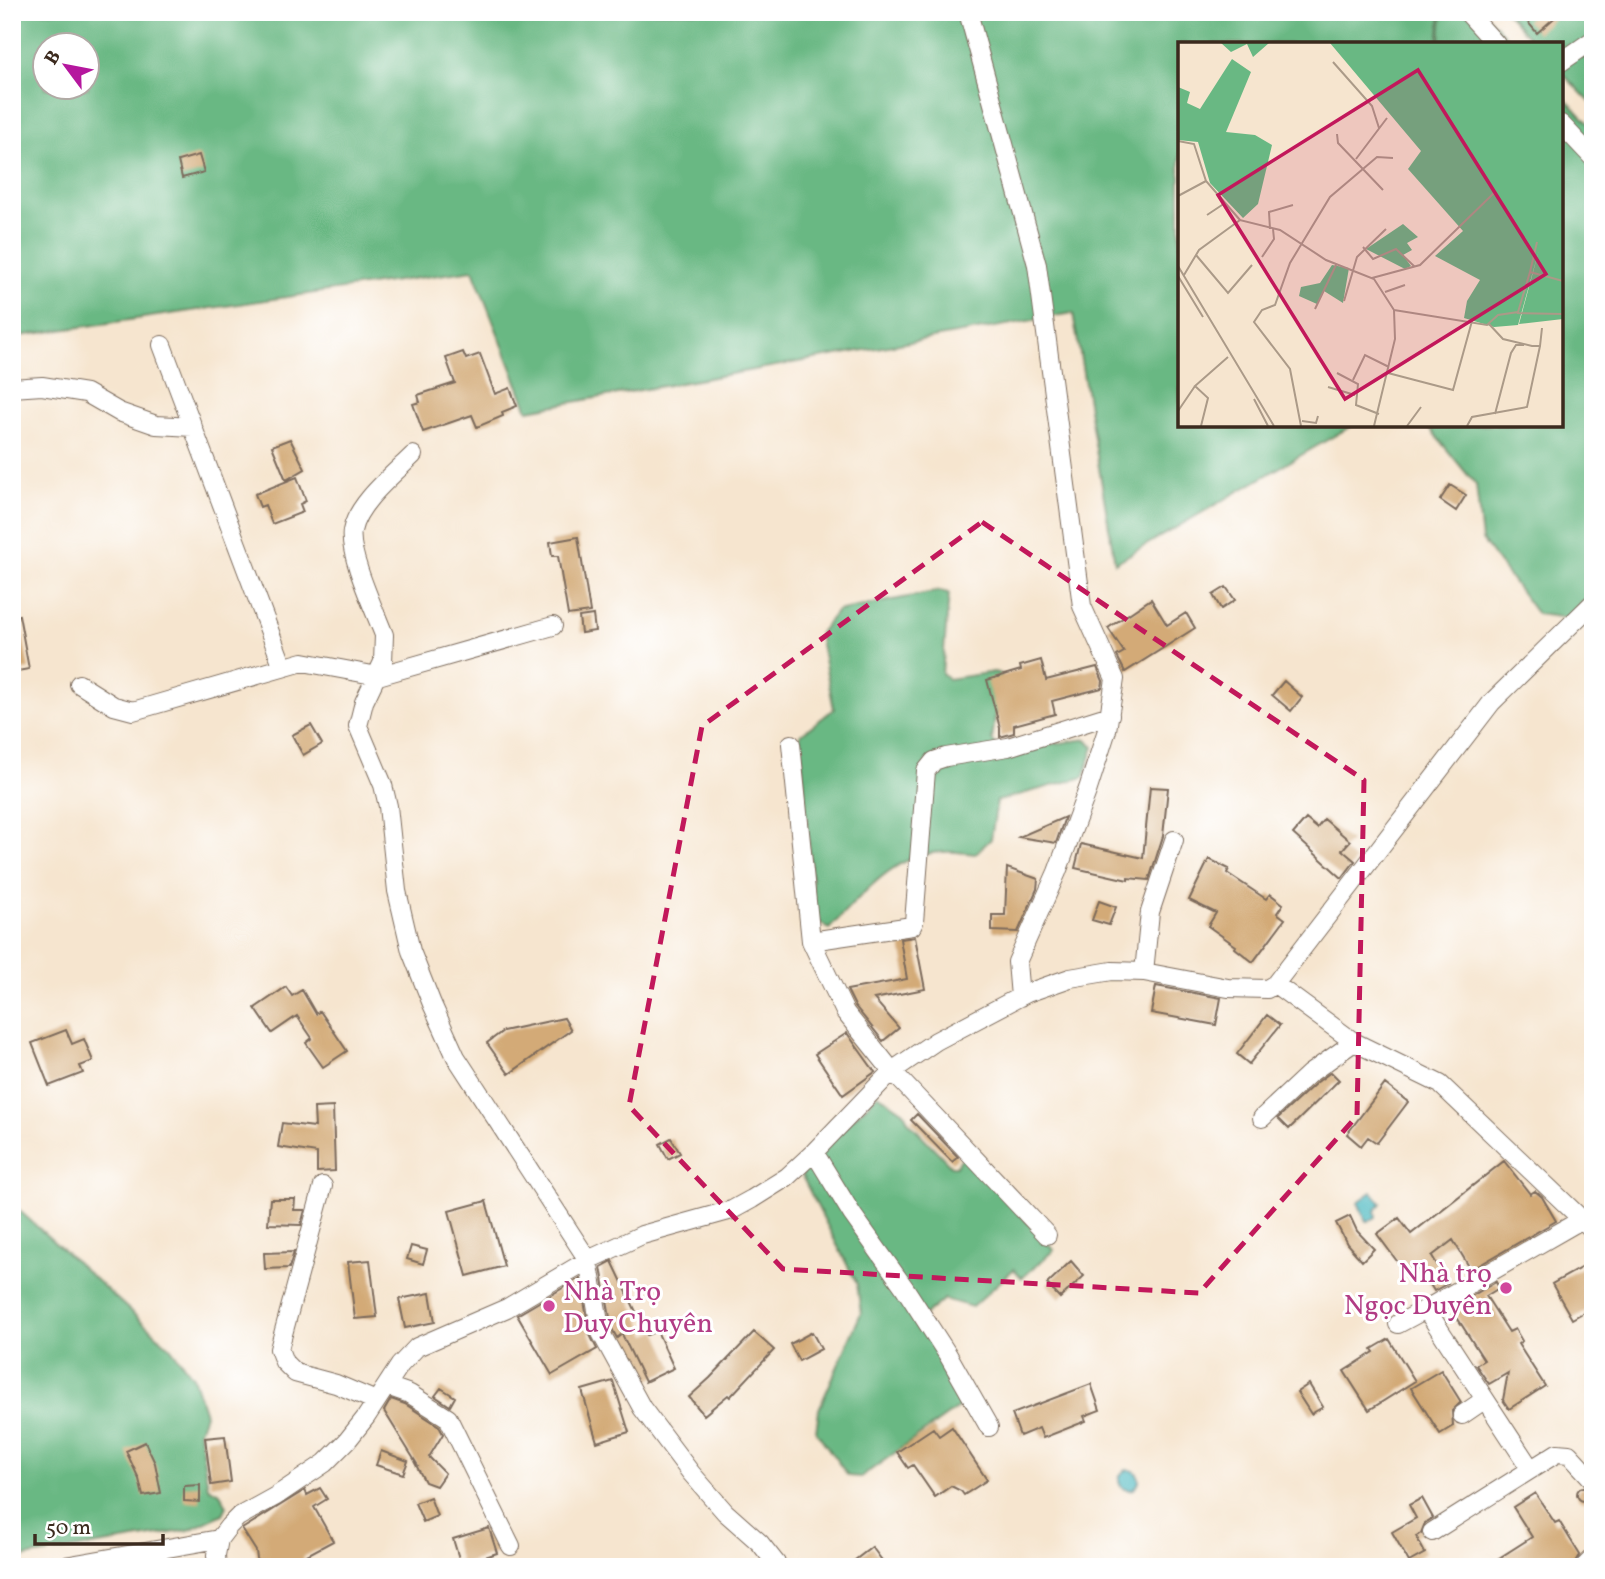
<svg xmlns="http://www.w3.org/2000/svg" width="1605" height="1579" viewBox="0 0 1605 1579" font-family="Vollkorn,serif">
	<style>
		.forest { fill: #69b883; stroke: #527150; stroke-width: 2; fill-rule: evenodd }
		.water { fill: #49b8bf; stroke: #42716e; stroke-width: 2 }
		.building { fill: #d3aa77 }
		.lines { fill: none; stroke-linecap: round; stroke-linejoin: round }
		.street-casing { stroke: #7c6b5c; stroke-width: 20 }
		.street { stroke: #fff; stroke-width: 18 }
		.marked { fill: none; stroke: #c2185b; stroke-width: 5; stroke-dasharray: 14 9; stroke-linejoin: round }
		.hotel-dot { fill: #d1479c; stroke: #fff; stroke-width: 2.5 }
		.labels { text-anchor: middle; stroke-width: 6; stroke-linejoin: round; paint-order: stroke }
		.hotel-label { font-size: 28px; fill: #b23c85; stroke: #fff; text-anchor: end }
		.inset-road { fill: none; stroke: #ab9a88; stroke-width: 2 }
		.view { fill: #c2185b; fill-opacity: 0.15; stroke: #c2185b; stroke-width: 3.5 }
		.inset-edge { fill: none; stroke: #3b2a1e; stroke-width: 3.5 }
	</style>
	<rect width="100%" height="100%" fill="#fff"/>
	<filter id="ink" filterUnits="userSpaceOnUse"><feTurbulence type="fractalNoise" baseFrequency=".0143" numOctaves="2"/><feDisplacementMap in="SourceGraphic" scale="14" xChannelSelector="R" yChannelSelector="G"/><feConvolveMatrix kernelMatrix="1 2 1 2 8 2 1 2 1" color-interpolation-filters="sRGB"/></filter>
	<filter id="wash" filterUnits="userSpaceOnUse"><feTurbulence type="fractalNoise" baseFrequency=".00686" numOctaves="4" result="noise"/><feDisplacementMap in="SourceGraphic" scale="28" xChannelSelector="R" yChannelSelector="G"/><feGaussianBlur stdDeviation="1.57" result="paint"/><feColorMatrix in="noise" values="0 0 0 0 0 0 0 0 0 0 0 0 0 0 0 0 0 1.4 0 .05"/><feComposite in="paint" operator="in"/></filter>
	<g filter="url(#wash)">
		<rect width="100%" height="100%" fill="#f6e5cf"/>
		<path class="forest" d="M12,12H1441L1438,44H1180V425H1353L1115,563L1073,313L528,410L473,270L12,337ZM46,46H88V88H46Z
			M1442,12H1483L1513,44H1440Z
			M1506,12H1593V105L1561,72V44H1535Z
			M1561,94L1593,128V593L1567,618L1537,614L1482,540L1476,485L1427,425H1561Z
			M939,591L949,593L942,674L948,679L994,672L1001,674L992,740L1002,751L1087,739L1094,747L1084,777L997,801L991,839L975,854C964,853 953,851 943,852C893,853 860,897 829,929L816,920L814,909L800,735L834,709L819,634L837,611Z
			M878,1094L904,1112L908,1121L951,1166H956L962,1158H966L1054,1250L1022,1278L1014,1269L972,1307L944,1299L919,1320L966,1402L861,1477L848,1476L816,1431L819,1409L861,1313L857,1284L802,1176L804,1167Z
			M12,1204L170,1347L193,1377L205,1414L199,1431L208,1487L220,1493L227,1506L223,1514L189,1530L12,1559Z"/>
		<path class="water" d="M1372,1192L1381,1203L1375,1211L1376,1217L1369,1221H1366L1358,1202Z
			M1119 1480a10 10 0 1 1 20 0a10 10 0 1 1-20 0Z"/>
		<g id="blocks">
			<path class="building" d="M1536,12H1561L1537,33L1526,20Z
				M199,155L204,172L182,178L178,161Z
				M463,352L466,359L480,354L495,394L510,388L517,406L502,412L503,416L477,427L472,415L423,432L413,404L420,402L418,395L455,383L446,358Z
				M290,439L305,469L286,480L272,446Z
				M297,477L306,501L300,504L303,512L272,524L265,505L260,507L255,494Z
				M1450,485L1466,495L1456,511L1440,500Z
				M578,537L590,612L568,615L558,556H552L550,542Z
				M1226,587L1235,600L1221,609L1213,595Z
				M1151,599L1167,625L1186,613L1195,628L1125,672L1117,656L1124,652L1108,628Z
				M19,615L29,669L12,672V616Z
				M593,615L595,631L581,633L579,617Z
				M1041,660L1046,680L1097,667L1103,681L1102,688L1052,701L1055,714L1014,725V733L1000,737V728L987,680L1021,670L1020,666Z
				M1284,681L1302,697L1291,711L1272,695Z
				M311,725L322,744L303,755L292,735Z
				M1150,787L1168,788L1163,836L1149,880L1128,878V880L1075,868L1081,844L1143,858Z
				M1065,817L1056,843L1019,837Z
				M1306,819L1317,828L1324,819L1350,841L1342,850L1355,861L1342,878L1293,834Z
				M1209,859L1229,869L1227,873L1266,899L1270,894L1283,904L1277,913L1285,919L1253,962L1235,948L1236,946L1208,926L1216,913L1189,900Z
				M1007,868L1038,879L1037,889L1018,932L992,931V915H1005Z
				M1099,901L1116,907L1109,925L1092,920Z
				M915,937L925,989L874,999L899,1028L883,1041L855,1006L847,990L907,979L900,939Z
				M1156,986L1221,998L1216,1025L1151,1013Z
				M286,987L292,996L302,990L316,1014L320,1011L347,1051L323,1067L306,1043L312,1038L297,1016L272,1033L255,1008Z
				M1267,1015L1280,1025L1249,1064L1237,1054Z
				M564,1018L571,1030L509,1074L487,1043L503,1031Z
				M66,1030L72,1044L84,1039L93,1061L80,1066L83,1073L49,1086L32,1043Z
				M847,1033L875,1072L843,1095L815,1054Z
				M1331,1072L1339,1080L1289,1129L1278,1118L1316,1083Z
				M1385,1084L1408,1102L1377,1143L1368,1137L1361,1146L1347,1134Z
				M333,1107L335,1171L317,1172V1153L278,1147L282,1123L315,1127L314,1108Z
				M917,1114L958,1157L952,1162L911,1120Z
				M671,1138L680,1153L668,1159L660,1144Z
				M1504,1161L1530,1194L1535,1191L1542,1197L1556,1221L1471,1270L1453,1240L1432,1256L1448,1283L1434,1291L1420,1268L1408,1276L1377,1234L1399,1218L1411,1234Z
				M270,1199H295L294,1210H305L301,1225L268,1224Z
				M486,1201L504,1266L467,1276L449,1211Z
				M1350,1216L1357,1231L1374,1249L1362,1261L1347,1244L1336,1223Z
				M411,1246L427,1250L423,1264L407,1259Z
				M294,1252L289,1268L265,1269L264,1253Z
				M370,1260L377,1317L355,1319L348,1262Z
				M612,1261L647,1335L657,1331L674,1368L645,1382L622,1334L617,1338L612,1329L601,1267Z
				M1071,1261L1084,1276L1060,1298L1047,1284Z
				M1593,1261V1307L1572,1319L1552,1284Z
				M580,1278L590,1335L597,1349L552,1375L517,1315Z
				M1496,1282L1499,1288L1486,1296L1509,1332L1515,1329L1522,1341L1518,1344L1545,1386L1509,1409L1503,1400L1508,1373L1489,1384L1476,1365L1484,1360L1451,1308Z
				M430,1293L435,1322L405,1328L399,1299Z
				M754,1332L774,1350L730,1397L728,1395L704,1415L689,1397L710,1378Z
				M812,1332L821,1349L799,1361L790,1344Z
				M1389,1339L1415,1381L1369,1410L1344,1371L1374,1352L1372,1349Z
				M1441,1370L1461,1402L1452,1411L1453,1426L1440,1434L1411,1388Z
				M613,1381L629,1432L597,1442L582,1390Z
				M1091,1384L1100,1410L1084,1416L1086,1421L1043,1438L1039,1428L1020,1436L1012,1414Z
				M1309,1384L1323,1407L1311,1414L1297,1392Z
				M441,1388L455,1397L450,1406L435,1396Z
				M391,1399L405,1404L439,1426L443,1434L429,1457L445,1473L436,1486L425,1482L415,1463L417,1464L384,1411Z
				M952,1427L987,1480L964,1495L961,1491L951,1486L935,1497L913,1465L908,1468L897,1452L933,1428L939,1436Z
				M225,1436L231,1482L211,1485L205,1438Z
				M145,1442L155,1463L161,1493L143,1496L139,1479L126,1451Z
				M381,1451L408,1461L403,1474L376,1465Z
				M200,1485V1502L184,1501V1486Z
				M1577 1494a7 7 0 1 1 14 0a7 7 0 1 1-14 0Z
				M320,1488L327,1499L314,1507L333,1541L303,1557L304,1564L258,1567L256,1551L242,1529L305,1490L307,1495Z
				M1535,1493L1555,1523L1559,1521L1580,1555L1573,1567H1539L1535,1561L1526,1567H1485L1532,1537L1513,1507Z
				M430,1497L437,1516L423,1522L415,1503Z
				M1422,1498L1433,1518L1425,1523L1421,1533L1416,1536L1425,1553L1409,1562L1392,1532L1416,1518L1409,1505Z
				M489,1528L497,1553L461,1565L453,1539Z
				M872,1547L887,1567H846Z"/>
		</g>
	</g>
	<g filter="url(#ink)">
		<use href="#blocks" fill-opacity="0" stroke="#7c6b5c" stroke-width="2"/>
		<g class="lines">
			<defs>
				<path id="street" d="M968,12L1037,265L1082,606L1115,679L1107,730L1088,789L1057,872L1017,962L1020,997
					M1467,12L1496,44
					M1561,62L1593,40
					M1561,124L1593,158
					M162,345L283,667
					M12,388L42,386L86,393L119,412L156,425L193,427
					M413,455C394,474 357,503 352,531C348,554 375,611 384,635L383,662L364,702L358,726L383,785L388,806L397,891L411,951L432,1004L456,1057L588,1260L601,1333L642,1408L691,1473L725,1512L760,1543L779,1567
					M79,684L114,706L133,711L303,662L378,676L553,626
					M791,744L811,941L845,1012L892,1071L1047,1235
					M811,941L912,926L914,922L926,771L934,761L946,757L1008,747L1110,715
					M1144,972L1150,912L1174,840
					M1275,984L1492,702L1593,603
					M1262,1118L1309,1074L1354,1042
					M814,1152L852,1214L904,1287L948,1355L989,1427
					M323,1186L279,1349L284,1362L295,1373L336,1384L376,1401
					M1398,1324L1426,1309
					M387,1386L410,1394L448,1418L511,1546
					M1462,1415L1484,1400
					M1530,1468L1426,1309L1581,1220
					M1432,1532L1557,1453L1569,1454L1593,1480
					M59,1567L219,1539
					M217,1567L216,1555L219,1539L229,1526L238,1517L276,1496L325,1463L347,1441L366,1417L400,1365L417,1347L507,1308L588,1260L642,1235L732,1210L752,1199L787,1177L814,1152L892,1071L936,1041L1027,993L1070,978L1112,971L1144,972L1228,988L1267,989L1275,984L1354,1042L1440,1084L1593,1230
					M1584,1567L1593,1558"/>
			</defs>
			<use href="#street" class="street-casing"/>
			<use href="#street" class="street"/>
		</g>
	</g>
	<path class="marked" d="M982,522L1364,780L1357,1116L1199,1293L783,1269L629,1106L702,726Z"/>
	<g class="hotel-dot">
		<circle cx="1506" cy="1288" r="7"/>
		<circle cx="549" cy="1306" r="7"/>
	</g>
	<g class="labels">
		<g class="hotel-label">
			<text x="1492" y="1282">Nhà trọ<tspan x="1492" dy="32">Ngọc Duyên</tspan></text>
			<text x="563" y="1300" text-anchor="start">Nhà Trọ<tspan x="563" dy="32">Duy Chuyên</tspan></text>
		</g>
	</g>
	<g transform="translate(1178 42)">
		<rect width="385" height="385" fill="#f6e5cf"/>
		<path d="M43,1H91L75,15L69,2L53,10ZM152,1H385V277L341,282L361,208L340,283L316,285L286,276L289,259L302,238L257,214L285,189L230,127L243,109ZM54,17L73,30L48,90L77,93L94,103L80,162L65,176L32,141L20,100L0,98V45L12,50L9,61L22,67ZM225,182L240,195L229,201L234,208L225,213L233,224L227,227L188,207ZM154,223L171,226L165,261L146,249L139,262L121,254L123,245L142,241Z" fill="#69b883"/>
		<path class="inset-road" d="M155,20L194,64L201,86M159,92L160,101L205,148M0,99L16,102L28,139L62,178M178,117L209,76M0,154L28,139M29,173L47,161M92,187L91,170L115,163M185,205L195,217L218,207L237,225M18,213L50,251L74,223M84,215L96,197L95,187M0,224L96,384M352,230L359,200M6,233L21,208L62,178L102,188L148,218L196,237L216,268L217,297L196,384M0,234L25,275M194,236L242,223L317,150M207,250L227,243M166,259L179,215L208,187M137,267L158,223M216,268L309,283L320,273L340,270L352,230L385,239M339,271L385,272M311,282L325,297L354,304H362L364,286M159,331L180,342L178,363L201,372M210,331L275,348L294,279M175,338L187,313L211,325M150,345L177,353M76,357L90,384M0,369L17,344M317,372L333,311L338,303H346M124,379L138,381L140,374M23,384L30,356L17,344L50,315M123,384L112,327L76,280L84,268L97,263L112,221L152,155L199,115L215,116M229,384L243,365M289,384L294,375L349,365L362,304"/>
		<path class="view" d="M240,28L368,232L167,357L40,153Z"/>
		<rect width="385" height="385" class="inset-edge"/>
	</g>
	<rect width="1605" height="1579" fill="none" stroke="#fff" stroke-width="42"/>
	<g transform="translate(66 66) rotate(302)"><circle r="33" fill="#ffffff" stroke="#b1aaa5" stroke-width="2"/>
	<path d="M0-5L12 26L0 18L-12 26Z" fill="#b5179e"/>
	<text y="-10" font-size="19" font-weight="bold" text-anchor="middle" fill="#3b2a1e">B</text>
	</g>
	<path d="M35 1534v10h128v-10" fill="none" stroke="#3b2a1e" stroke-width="3.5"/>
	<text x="46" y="1534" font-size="21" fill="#3b2a1e" stroke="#ffffff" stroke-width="5" paint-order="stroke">50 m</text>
</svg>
